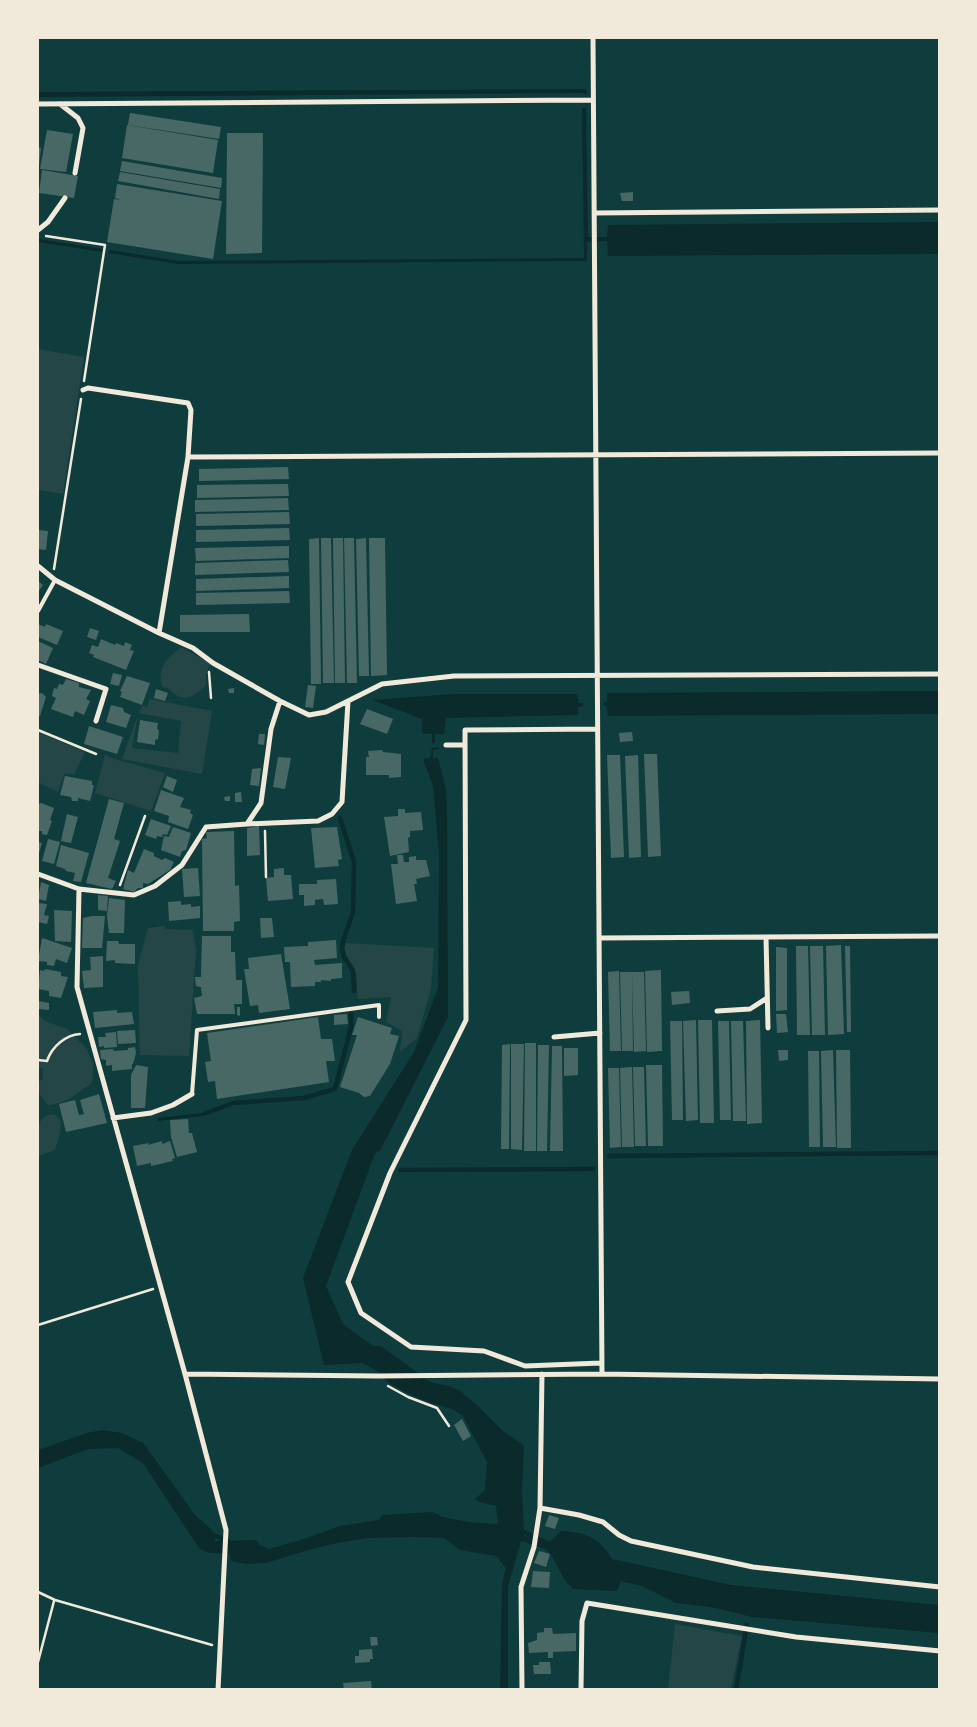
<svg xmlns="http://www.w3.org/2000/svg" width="977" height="1727" viewBox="0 0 977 1727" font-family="Manrope,sans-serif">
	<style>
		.green { fill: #244646 }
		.water { fill: #0a2a2b }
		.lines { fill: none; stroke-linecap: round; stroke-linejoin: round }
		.stream { stroke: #0a2a2b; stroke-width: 4.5 }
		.building { fill: #486865 }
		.path { stroke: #f1e9da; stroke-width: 2.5 }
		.service { stroke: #f1e9da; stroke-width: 4 }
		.minor { stroke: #f1e9da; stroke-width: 5 }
	</style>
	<rect width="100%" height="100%" fill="#0f3d3e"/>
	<path class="green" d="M38,349L84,357L63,494L38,490Z
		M181,647L210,663L206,674V685C193,698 182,704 168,688L162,687C157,666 167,659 181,647Z
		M150,699L212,711L202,774L122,759L138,715L132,748L178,753L181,721L139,713L142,706L147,707Z
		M38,732L85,752L74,775L65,773L58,792L38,782Z
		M105,755L118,760L165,773L151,811L95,793Z
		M165,926V929L193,930L196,950L189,1056L140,1055L138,965L148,928Z
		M346,943L434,948L431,989L417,1038L400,1052L402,1031L386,1022L391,997L358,999C357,990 358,977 355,969C351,959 342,955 346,943Z
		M38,1014L45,1021L67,1029L87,1049L93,1064L92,1083C79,1092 64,1105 48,1105L38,1092V1083L43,1078L42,1068H38Z
		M54,1114L61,1121L60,1134L55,1150L38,1156V1124L45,1116Z
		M675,1624L742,1636L731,1689H668Z"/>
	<path class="water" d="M586,89L587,94H586L584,93L38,97V92Z
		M582,108H586L588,237H607L608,226L610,225L940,222L939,254L608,256L607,241L587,242V261L178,264L109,253L110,250L179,261L584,258Z
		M38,239L103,249L102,252L38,242Z
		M939,691V714L608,716L607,706L604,705V702H607V693Z
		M454,694H577L579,703H583L584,706L578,707V715L446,718L444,734H435V743H432V734L422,733V719L373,700Z
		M439,747V749L433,750V758H438L446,790L447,806L448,1017L380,1151H377L374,1156L326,1286L343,1324L373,1346H381L430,1382L449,1386L459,1390L478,1406L503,1431L524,1446L522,1489L524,1536L550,1542L561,1531C585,1532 600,1538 612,1559L731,1585L939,1605V1633L752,1617L711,1607L676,1603L642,1586L621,1581L617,1591L573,1589L564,1579L552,1556L545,1549L521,1541L508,1587V1689H500L502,1584L506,1568L496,1556L460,1550L444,1538L413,1537L368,1538L337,1543L305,1551L266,1563L246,1564L231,1561L230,1554C217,1552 210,1556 199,1548L143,1463L118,1448L88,1449L38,1468V1450L87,1433L102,1430L122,1433L143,1443L196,1516L212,1530L215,1541L256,1540L260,1545L269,1549L301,1540L340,1526L379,1520L382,1515L433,1512L443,1517L468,1522L496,1524L498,1523L496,1506L479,1502L475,1499L485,1490L487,1462L463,1416L452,1409L428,1402L409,1394L389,1383L376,1370L362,1363L324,1365L303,1278L352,1150L414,1052L438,988L439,854L433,786L423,759L430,758L432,748Z
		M204,1113L202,1116L158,1121L157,1118Z"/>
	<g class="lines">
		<path class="stream" d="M340,818L354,862L353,912L343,941L342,949L344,957L353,971L354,991
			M204,1114L233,1103L304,1098L335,1089L351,1027V1014
			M609,1156L940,1153
			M400,1170L593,1169
			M518,1529L549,1544
			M208,1533L228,1541
			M736,1690L747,1625"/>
	</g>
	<path class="building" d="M130,113L221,127L219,139L128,125Z
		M127,125L218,140L213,173L122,158Z
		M47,130L73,134L66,172L40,169Z
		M227,133H263L262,253L226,254Z
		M38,147L41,148L39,165H38Z
		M122,161L222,178L221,188L120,171Z
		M42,170L78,176L74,198L39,193Z
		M120,172L220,189L219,199L118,181Z
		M117,184L222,201L213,259L107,242L114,199L121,200L115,198Z
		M633,192V201H622L620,193Z
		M288,467L289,479L199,481V469Z
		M288,484L289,496L197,498V485Z
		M288,498L289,510L195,512V500Z
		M289,512L290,524L196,526V514Z
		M289,528L290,540L196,542V530Z
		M38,530L48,531L46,550L38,549Z
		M319,538L321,684H311L309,539Z
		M321,538H331L334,683H323Z
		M333,538H343L345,683H335Z
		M344,538H354L357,683H347Z
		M366,538L369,676H359L356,539Z
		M369,538H385L387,675L371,676Z
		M289,546V558L196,561L195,548Z
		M288,560L289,572L195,575V563Z
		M289,576V588L196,591V579Z
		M38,581L43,585L38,592Z
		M289,591L290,603L196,605V593Z
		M249,614L250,632H180V615Z
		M38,624L45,627L46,624L63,631L57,645L38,637Z
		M90,628L99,631L96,640L87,637Z
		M101,639L115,645L116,643L124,646L125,642L132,645L130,650L134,651L126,670L93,657L94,655L89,653L92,645L98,647Z
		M38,641L53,648L46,664L38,660Z
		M113,673L122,675L119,686L110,684Z
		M127,676L150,683L142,705L120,697L122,692L120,691Z
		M66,679L79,683V687L91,690L86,699L90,701L84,715L75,711L73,717L51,709L56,698L52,696L54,688L57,689L59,684L63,685Z
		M308,685L316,686L313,708L305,707Z
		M234,688V693H229L228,689Z
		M156,689L168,693L165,701L154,698Z
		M42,693L46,697L40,716L38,715V694Z
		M111,705L123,708L124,712L131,715L126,728L106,722Z
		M367,709L393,719L387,734L360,724Z
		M140,720L158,723L157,729L159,730L158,739L155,740V745L137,742Z
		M89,726L123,737L117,754L84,744Z
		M632,732L633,741L620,742L619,733Z
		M259,734H265L264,745L258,744Z
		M382,750L383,752L401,754V777L389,778V775H366V757H369L368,751Z
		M644,754H657L661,856L648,857Z
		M607,755H620L624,857L611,858Z
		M638,755L641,857L629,858L625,756Z
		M278,757L291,758L285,789L273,787Z
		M261,768L259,786L250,785L252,769Z
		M65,776L92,781V785H94L90,801L78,798V801H72L71,797L60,795Z
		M167,776L177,780L173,792L163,787Z
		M161,790L184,798L180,807L191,810L190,813L193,815L188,829L168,822L169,816L154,811Z
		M241,792L242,802H235V793Z
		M230,796V801H225L224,797Z
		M109,799L124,803L114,839L120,841L108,878L116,881L112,889L86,883Z
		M41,803L54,808L50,820L52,821L47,835L42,834V831H38V804Z
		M398,809H405V813L421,812L423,830L410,831V837L408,838L409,852L390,856L384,817L398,816Z
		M67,814L78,817L71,843L61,841Z
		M151,819L171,826L167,835L163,834L162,837L157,836L156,839L145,835Z
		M259,826L260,855L247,856V828Z
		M173,827L191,833L186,850L182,851L180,857L161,850L164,836L169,837Z
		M337,827L342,859L338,860L339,866L315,868L311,828Z
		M234,831L235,886L239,885L240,921L234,922V931H203L202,839L207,838L206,832Z
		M48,839L60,842L54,864L42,861Z
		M38,842L42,843L38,856Z
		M61,845L89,853L81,882L73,881L75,873L66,871L65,869L56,866Z
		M144,849L154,853V856L162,860L165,858L174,862L170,870L148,884L143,883V888H138L134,892L123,889L128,870L134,873Z
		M397,855H403L404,862H409V857L416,856V860H426L430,876L416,879L417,884H414L417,901L396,904L391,864H398Z
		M198,868L200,896L184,897L182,869Z
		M284,868V875H291L293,899L268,901L266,878L274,877V869Z
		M336,879L338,904L324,905L323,899L315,900V905L304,906V895H299V884H317V880Z
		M41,882L49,885L46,901L38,899Z
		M98,895L108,896L107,911L98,910Z
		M109,898L125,900L124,933H109L107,916Z
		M181,901V905L191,904V907L200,906V918L169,921L168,902Z
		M38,903L47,904L44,915L49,916L47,924L38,922Z
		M54,910L72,911L71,942L55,941Z
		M92,916H105L102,948H82L83,918Z
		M260,918H272L274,937L261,938Z
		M202,936H231V952H235L236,980H242V1004H234L235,1014H197L194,998L202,996L201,987L196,986L195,977H201Z
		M42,938L72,948L67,963L56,959L54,966L47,965V962L38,961Z
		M336,940L337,958L314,960L315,965L342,963V978L331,979V981L321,980V982H315V986L291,987L290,962H285L284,947L308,946V942Z
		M107,941H118L119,944H135V964L115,963V960L106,961Z
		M841,945L844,1034L828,1035L826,946Z
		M796,946H808L810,1035H797Z
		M810,946H823L825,1035H812Z
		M845,946H850L851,1032H847Z
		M776,947L787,948V1010L776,1011Z
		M281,954L290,1009L259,1013L258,1005L250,1006L244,969H249L248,958Z
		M103,956V987L84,988L82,971L91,970L90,957Z
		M45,969L61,972V976L68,977L61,998L49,996V991L38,989L40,970L44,971Z
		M661,970L662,1051L647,1052L645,971Z
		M619,971L621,1051H610L608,972Z
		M620,972H632L633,1051H622Z
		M632,972H644L646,1051L634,1052Z
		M689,991L690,1003L672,1005L671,992Z
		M38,1001L49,1003V1010L38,1009Z
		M237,1007H240V1016L237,1015Z
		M117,1010V1013L132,1012L134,1024L95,1028L93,1012Z
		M347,1014L348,1024L334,1025V1015Z
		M776,1014H786L788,1032L777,1033Z
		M318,1017L321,1039H332L335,1061H326L329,1082L217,1099L215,1081L208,1082L205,1062L211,1061L207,1033Z
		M358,1017L392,1028L390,1034L399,1036L390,1064L370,1096L364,1097L359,1093L340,1087L357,1035H352Z
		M696,1020L698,1120L686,1121L683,1021Z
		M698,1020H712L714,1123H700Z
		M760,1020L762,1123L747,1124L746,1021Z
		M670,1021H682L683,1120H672Z
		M718,1021H729L731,1120H720Z
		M731,1021H743L746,1121H733Z
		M135,1030L136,1043L118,1044L117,1031Z
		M116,1032L117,1047L104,1048V1046L99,1047L98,1037H106L105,1033Z
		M525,1043H536V1151H524Z
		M510,1044L509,1149H501L502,1045Z
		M511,1044H524L522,1150L511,1149Z
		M538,1045H549L547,1151H537Z
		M552,1046H562L563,1151H550Z
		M135,1047L136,1053L133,1064H132V1069L112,1071V1065L106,1066V1060L101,1059L100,1050L113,1049L114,1051L128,1050V1048Z
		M564,1048H578V1075L564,1076Z
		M778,1050H788V1060L779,1061Z
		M833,1050L836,1147H823L821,1051Z
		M836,1050H850L851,1148H837Z
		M808,1051H819L820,1147H809Z
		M136,1065L148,1067L145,1108H131V1075Z
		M646,1065H662L663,1146H648Z
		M632,1067L634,1147H622L620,1068Z
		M633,1067H644L646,1146H635Z
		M608,1068H619L621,1147L610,1148Z
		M99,1094L107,1123L66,1132L59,1104L75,1100L79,1115L84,1114L80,1100Z
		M188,1119L189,1133H192L197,1152L177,1157L171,1137L170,1120Z
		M162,1141V1144L170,1141L175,1158L172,1159L173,1161L151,1166V1163L137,1166L133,1146L149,1143L148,1145Z
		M462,1419L471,1436L463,1441L454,1425Z
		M549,1515L559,1518L555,1529L545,1526Z
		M539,1551L550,1554L546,1567L534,1563Z
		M533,1571L550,1572L549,1588L531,1587Z
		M544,1628H552L553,1634L576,1633V1651L553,1652V1658H548V1652L529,1653L528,1643L537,1640V1633L544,1632Z
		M370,1637H377L378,1645L371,1646Z
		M372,1649L373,1659H370V1662L355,1663V1656H359V1650Z
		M539,1662H550L551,1674H534L533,1665H539Z
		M371,1681L372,1690H344L343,1683Z"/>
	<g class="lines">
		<path class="path" d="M46,236L105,245L84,381
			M54,569L81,399
			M209,672L211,698
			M38,730L96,754
			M265,831L266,877
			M120,885L145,816
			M38,1060L47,1061C52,1046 66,1035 80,1034
			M38,1325L153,1289
			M388,1386L408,1397L437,1408L449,1426
			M38,1592L55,1600L212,1645
			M38,1662L54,1601"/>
		<path class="service" d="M38,611L55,580
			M192,1094L197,1030L379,1005V1017"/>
		<path class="minor" d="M593,38L602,1374
			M38,104L593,100
			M60,104L78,118L83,128L75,173
			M595,213L940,210
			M38,230L48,222L65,198
			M83,390L88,388L188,403L191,410L188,457L159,633
			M188,457L940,453
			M38,566L55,580L159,633L193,648L213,663L280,701L309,715L326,712L382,684L454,676L940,674
			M38,665L106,689L96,721
			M596,729L465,730L466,1020L390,1173L348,1282L361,1313L411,1347L484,1351L525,1366L601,1363
			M446,745H465
			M247,824L318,821L332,814L342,802L348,701
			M38,874L79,889L134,895L155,886L182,865L206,827L247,824L261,803L271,729L280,701
			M79,889L77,987L185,1374L226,1530L218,1690
			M766,937L768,1028
			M599,938L940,936
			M717,1011L750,1009L767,998
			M554,1037L600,1033
			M113,1118L151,1113L173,1105L192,1094
			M185,1374L378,1376L602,1374L940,1379
			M540,1508L579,1515L603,1522L619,1535L631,1541L753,1567L940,1587
			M522,1690L521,1587L534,1547L540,1508L542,1374
			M581,1690L582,1621L587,1603L796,1637L940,1651"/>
	</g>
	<rect width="977" height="1727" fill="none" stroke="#f1e9da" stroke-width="78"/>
</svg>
